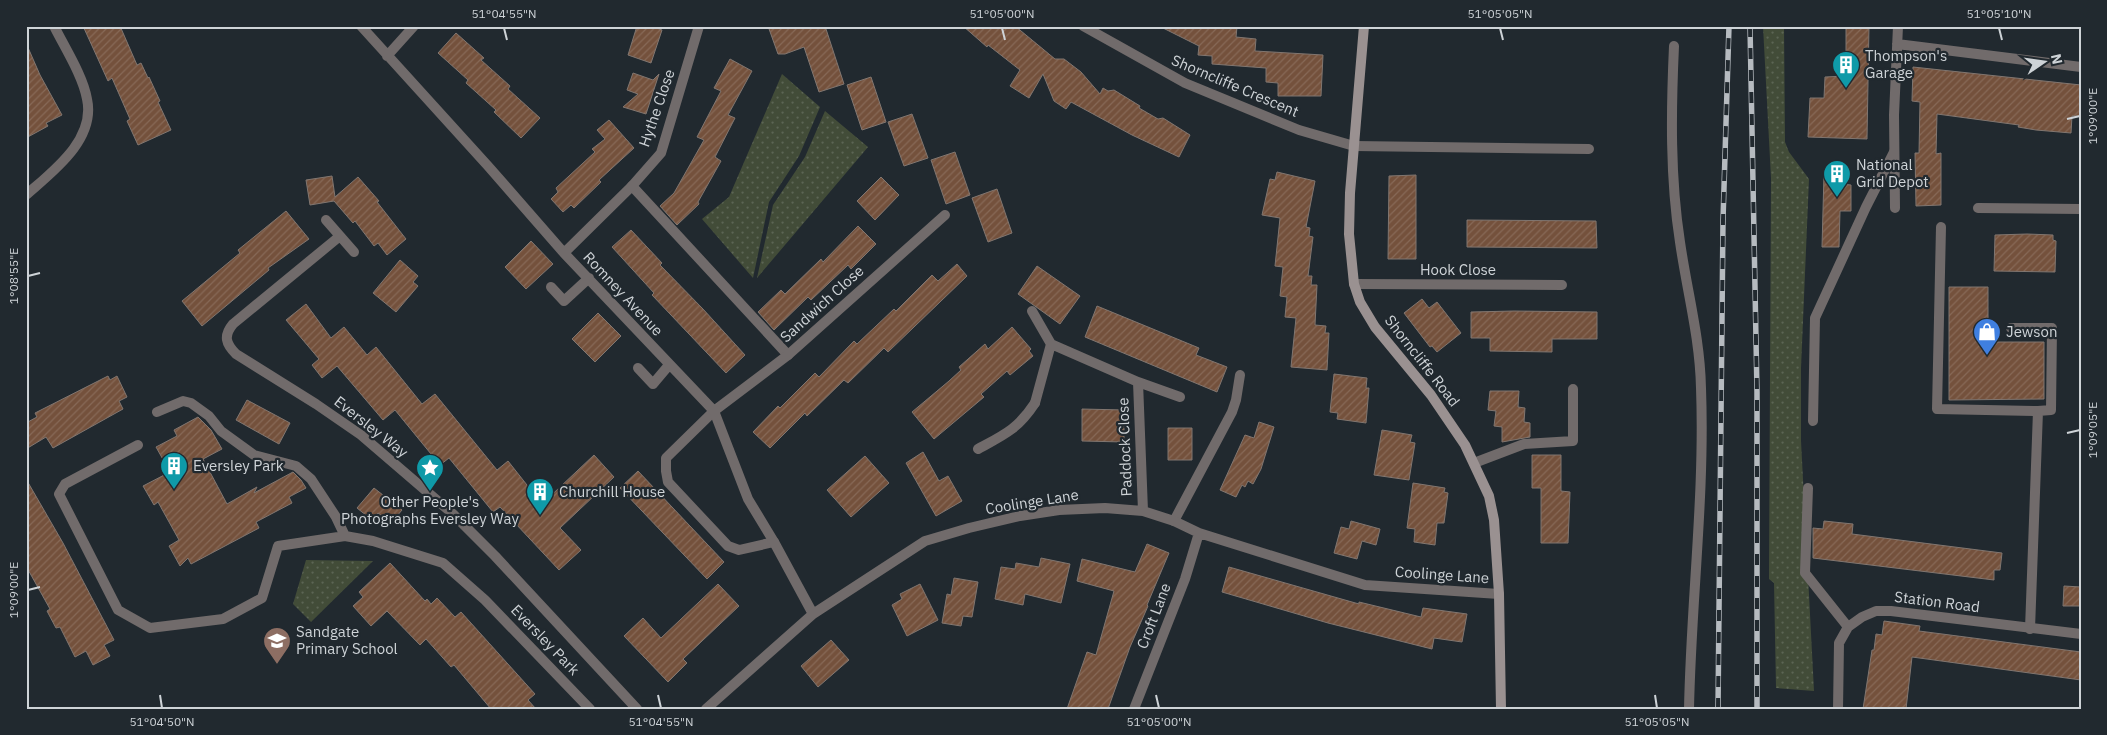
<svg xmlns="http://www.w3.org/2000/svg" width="2107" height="735" viewBox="0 0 2107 735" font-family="'IBM Plex Sans',sans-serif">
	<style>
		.grass { fill: url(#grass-dots) }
		.building { fill: url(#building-hatch); stroke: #817670 }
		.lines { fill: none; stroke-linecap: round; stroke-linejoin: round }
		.lane { stroke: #716b6b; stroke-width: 10 }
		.street { stroke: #716b6b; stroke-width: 10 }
		.secondary { stroke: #9a9191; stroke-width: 10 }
		.rail-casing { stroke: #b6bbc0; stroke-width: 5.5 }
		.rail { stroke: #21292f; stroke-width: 4; stroke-dasharray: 11; stroke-linecap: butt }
		.ticks { fill: none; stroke: #ced3d7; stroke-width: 2 }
		.labels { text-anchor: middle; stroke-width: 4.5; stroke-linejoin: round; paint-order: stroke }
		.poi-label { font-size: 15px; fill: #ced3d7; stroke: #21292f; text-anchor: start }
		.street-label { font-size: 15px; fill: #ced3d7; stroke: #21292f }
		.neatline { fill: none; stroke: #ced3d7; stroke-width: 2 }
		.ticks-label { font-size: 12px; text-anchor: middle; fill: #ced3d7 }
	</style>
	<defs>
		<pattern id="grass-dots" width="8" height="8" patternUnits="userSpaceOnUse" patternTransform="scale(1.25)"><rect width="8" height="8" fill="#424c38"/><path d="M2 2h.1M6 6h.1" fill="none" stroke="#5c6554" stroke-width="1.8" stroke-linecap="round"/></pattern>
		<pattern id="building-hatch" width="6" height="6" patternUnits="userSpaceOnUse" patternTransform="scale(1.25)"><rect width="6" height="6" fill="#74513c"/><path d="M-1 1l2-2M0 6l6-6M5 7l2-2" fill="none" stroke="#876957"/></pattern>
	</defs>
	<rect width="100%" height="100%" fill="#21292f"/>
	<path class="grass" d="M1763,26H1784L1785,142L1789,152L1809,179L1801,368V441L1814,691L1776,688L1774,583L1769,579L1771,178Z
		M782,74L820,107L799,156L769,202L753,278L702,219L729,197Z
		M825,111L868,147L757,278L773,205L805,157Z
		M306,560L373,561L311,622L293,604Z"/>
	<path class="building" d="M83,26H120L137,65L141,63L148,78L149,77L160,101L158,102L171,130L138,145L127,121L130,119L112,78L108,81Z
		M637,26H651L662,30L651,63L628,55Z
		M768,26H825L844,84L819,92L804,47L785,54H778Z
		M963,26H1015L1055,59H1064L1081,72L1100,94L1103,88L1108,91L1114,90L1140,106L1139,108L1158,119L1163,118L1190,135L1179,157L1132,135L1071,102L1066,109L1054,101L1043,74L1029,98L1010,86L1020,70L988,45L987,47Z
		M1159,26L1237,27L1236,37L1256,39L1255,51L1323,55L1321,96H1278V83L1266,82V68L1212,64V56L1198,55L1199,46Z
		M1846,26H1869L1867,139L1808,137L1810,98H1824L1825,77L1846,76Z
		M456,33L484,58L481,60L510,86L508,89L540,118L521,138L494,112L496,110L466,83L468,80L438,53Z
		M26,43L40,75L62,115L46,123L48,126L26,138Z
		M730,59L752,71L728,115L735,118L715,157L721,161L698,202L699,204L677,225L660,206L674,193L704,140L697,137L721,91L714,88Z
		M1913,67L2081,85V116H2072L2071,133L2036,130L2018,127L2019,125L1937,114L1936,154L1941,153V205L1916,206L1915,153H1919L1920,102L1912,101Z
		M633,73L653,80L659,74L646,114L623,107L638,94L627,90Z
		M871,77L886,122L862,130L847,85Z
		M912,114L928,158L904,166L888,122Z
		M609,120L634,148L599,180L601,182L574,208L571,205L563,212L551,199L558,192L556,188L595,152L592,149L605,139L597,130Z
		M955,152L970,195L946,204L931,160Z
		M1277,172L1315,181L1306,227L1310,228L1309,236L1313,237L1308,276H1312L1311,285H1317L1315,325L1326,326L1325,333H1329L1327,370L1291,367L1296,318L1285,317L1287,297L1280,296L1283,267L1275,266L1280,218L1262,215L1270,179L1275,180Z
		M1824,174L1841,175V184L1851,185V211H1840L1839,247H1822Z
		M1416,175V259H1388L1389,176Z
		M332,176L335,197L358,177L379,201L377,202L406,239L387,255L378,243L374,246L355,221L353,223L334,201L310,205L306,180Z
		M881,177L899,195L875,220L857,201Z
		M997,189L1012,233L988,242L972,198Z
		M286,211L309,239L268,268L269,270L202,326L182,301L240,253L238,250Z
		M1467,220L1596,221L1597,248L1467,247Z
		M858,226L876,244L851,269L848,265L811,300L808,297L774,330L758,312L781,290L785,294L821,259L823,262Z
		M631,230L662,263L660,265L703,309L745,355L726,373L652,295L654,293L612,247Z
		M2027,234L2053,235V240L2056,241L2055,272L1994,271L1995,235Z
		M531,241L553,264L526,289L505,267Z
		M400,260L418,276L413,282L418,286L396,312L373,293Z
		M957,264L967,276L888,352L884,348L848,383L844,380L807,416L805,413L770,448L753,432L778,406L780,408L815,373L819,377L854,341L857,344L894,309L896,311L932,275L938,281Z
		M1037,266L1080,296L1060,324L1018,294Z
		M1949,287H1988V342H2044V399L1949,400Z
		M1422,299L1429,308L1437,302L1461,333L1437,352L1432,346L1430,347L1404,313Z
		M306,304L331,338L344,327L367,355L376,347L422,404L435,394L497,470L508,461L542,504L594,455L614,477L560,528L581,550L559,570L500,507L493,512L449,458L440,465L395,410L383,420L337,366L322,378L312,365L319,359L286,320Z
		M1097,306L1199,348L1196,355L1227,367L1217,392L1085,337Z
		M1514,311L1597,312V339H1552V352L1490,351V338H1471V312Z
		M598,313L621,336L595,362L572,339Z
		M1012,327L1031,349L1029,351L1033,356L1010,375L1007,371L981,394L984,397L934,439L912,412L949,381L961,370L959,367L985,344L988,349Z
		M1334,374L1367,378L1366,388H1369L1366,423L1337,419L1338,413L1330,412Z
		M108,376L110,380L117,376L127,397L119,401L123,409L53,448L46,437L26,449V423L37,417L35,413Z
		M1490,391H1519L1518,407L1525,408L1524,422L1530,423V437L1502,442V427L1494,426L1496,411L1488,410Z
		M247,400L290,423L279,444L236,420Z
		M1082,409L1124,410V442L1082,441Z
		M198,417L211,430L222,449L203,459L227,504L257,487L254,493L293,472L301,480L306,488L289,497L292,503L256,522L259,528L191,564L188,558L180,566L169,546L179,540L158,502L154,505L143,486L170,472L156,447L177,436L174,430Z
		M1259,422L1274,427L1261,469L1253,484L1248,481L1245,487L1242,485L1236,497L1220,490L1245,435L1254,438Z
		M1168,428H1192V460H1168Z
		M1382,430L1412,435L1410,442L1415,443L1409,480L1374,475Z
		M923,452L939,481L948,476L962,501L936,516L906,463Z
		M1532,455H1561V491L1570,492L1568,543H1541V488H1532Z
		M865,456L889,483L851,517L827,490Z
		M638,471L724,562L707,579L620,488Z
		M26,479L63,543L114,640L104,645L110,656L93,665L86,651L75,657L60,627L56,628L47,611L50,609L26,566Z
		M1413,483L1445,488L1444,492L1448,493L1444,523H1437L1435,545L1414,542L1415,529L1407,528Z
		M374,488L402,510L391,523L378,513L372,520L357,508Z
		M1351,521L1380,529L1376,545L1362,541L1357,559L1334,553L1341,527L1349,529Z
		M1824,521L1853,524L1852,534L2002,553L2000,570H1994V580L1813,558V528L1823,529Z
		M1147,544L1169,553L1147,605L1148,606L1130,647L1108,709H1067L1087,652L1096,655L1114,591L1077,581L1082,559L1135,572Z
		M1041,558L1070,564L1061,603L1025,594L1023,605L995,599L1001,567L1015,569L1016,563L1039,567Z
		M390,563L425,601L427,599L431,604L437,598L455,617L461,612L535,694L528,700L536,709H491L454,665L451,667L426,639L420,645L387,611L371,626L353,606L363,597L359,592Z
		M1229,567L1359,604V602L1421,617L1423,608L1467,614L1462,642L1434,638L1432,649L1328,623L1222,592Z
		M954,578L978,582L972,617L963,616L961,626L942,623L947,594L951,595Z
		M718,584L739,606L683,659L687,663L668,682L624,636L643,618L661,638Z
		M920,584L938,620L907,636L892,605L902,599L900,594Z
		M2064,586L2081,587V606H2063Z
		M1884,621L1920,626L1919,631L2081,652V680L1912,657L1906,709H1863L1872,650H1874L1876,634L1882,635Z
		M831,640L849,660L818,687L801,666Z"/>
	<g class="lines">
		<path class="lane" d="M1674,46C1671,111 1670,178 1680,242C1687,291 1700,338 1701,388C1705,495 1691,602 1689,709
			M1354,146L1589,149
			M632,186L788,355
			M1978,208L2081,209
			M1941,227L1937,409L2038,411L2030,629
			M2011,328H2052L2051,410L2038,411
			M714,411L666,458V471L668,482L728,546L739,550L774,542
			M157,412L183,401L191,403L209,416L221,431L254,455L296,466L311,479L336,517L345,536
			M1813,421L1815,318L1866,207L1894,152
			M138,445L65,484L59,494L118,610L150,628L223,619L262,598L278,546L345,536L373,541L443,563L485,600L590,709
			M978,449C1004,435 1018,429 1035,403
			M1474,463L1524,444L1573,441V389
			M1808,488L1805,573L1848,627
			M1174,521L1232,412L1236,400L1240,375"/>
		<path class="street" d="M361,26L488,166L564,253L714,411L748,499L774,542L813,614
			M1083,26L1185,83L1299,130L1354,146
			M1897,44L2081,67
			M387,56L414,26
			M26,195C52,172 96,140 87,99C83,76 65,48 54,26
			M1895,208L1894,115L1898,26
			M326,220L340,236L233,324C223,336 226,344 236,354L316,404L361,435L453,514L495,556L637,709
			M340,236L354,252
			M564,253L632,186L661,153L699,26
			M1354,284L1562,285
			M551,287L564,301L589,278
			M1032,311L1051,344L1035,403
			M1051,344L1138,382L1180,397
			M638,368L653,384L669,365
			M1138,382L1143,511
			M714,411L788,355L945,215
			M706,709L813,614L925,541L969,528L1020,516L1059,510L1105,508L1143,511L1174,521L1199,533L1365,585L1499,594
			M1134,709L1185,579L1199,533
			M1838,709L1839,643L1848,627L1862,617L1876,611H1891L2081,634"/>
		<path class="secondary" d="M1364,26L1350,193L1349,234L1354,284L1360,302L1375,327L1431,395L1465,445L1489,496L1494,520L1499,594L1501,709"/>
		<defs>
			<path id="rail" d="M1750,26L1757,392V709
				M1718,709L1723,220L1729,26"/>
		</defs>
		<use href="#rail" class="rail-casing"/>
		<use href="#rail" class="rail"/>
	</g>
	<path class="ticks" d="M504,28L507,40M1002,28L1005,40M1500,28L1503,40M1999,28L2002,40M2067,119L2080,116M28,276L40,273M2067,433L2080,430M28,590L40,587M160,695L162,708M658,695L661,708M1156,695L1159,708M1655,695L1657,708"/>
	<defs>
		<symbol id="building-pin" viewBox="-11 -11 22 30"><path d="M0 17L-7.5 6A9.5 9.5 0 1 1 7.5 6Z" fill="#0f9aa8" stroke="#21292f"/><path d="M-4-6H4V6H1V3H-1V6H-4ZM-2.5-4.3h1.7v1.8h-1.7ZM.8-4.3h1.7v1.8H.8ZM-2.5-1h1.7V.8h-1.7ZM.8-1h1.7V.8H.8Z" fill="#fff"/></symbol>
		<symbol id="shop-pin" viewBox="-11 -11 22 30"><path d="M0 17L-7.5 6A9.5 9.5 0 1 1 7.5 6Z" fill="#3f7fe0" stroke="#21292f"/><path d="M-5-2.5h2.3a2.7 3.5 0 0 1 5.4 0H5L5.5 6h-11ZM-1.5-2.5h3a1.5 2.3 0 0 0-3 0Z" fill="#fff"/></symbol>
		<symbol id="sight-pin" viewBox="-11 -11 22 30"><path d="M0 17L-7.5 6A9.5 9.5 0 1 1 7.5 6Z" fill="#0f9aa8" stroke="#21292f"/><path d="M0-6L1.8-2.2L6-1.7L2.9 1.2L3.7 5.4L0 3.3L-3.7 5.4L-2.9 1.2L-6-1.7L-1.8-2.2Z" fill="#fff"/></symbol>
		<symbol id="school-pin" viewBox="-11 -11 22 30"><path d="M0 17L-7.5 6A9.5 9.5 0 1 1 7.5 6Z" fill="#8d6e63" stroke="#21292f"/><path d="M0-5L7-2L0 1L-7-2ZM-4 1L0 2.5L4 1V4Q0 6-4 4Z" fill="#fff"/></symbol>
	</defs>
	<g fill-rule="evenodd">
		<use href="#building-pin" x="1830" y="49" width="32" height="43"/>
		<use href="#building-pin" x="1821" y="158" width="32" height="43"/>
		<use href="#shop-pin" x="1971" y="316" width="32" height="43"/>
		<use href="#building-pin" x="158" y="450" width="32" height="43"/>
		<use href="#sight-pin" x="414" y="452" width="32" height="43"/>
		<use href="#building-pin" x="524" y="476" width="32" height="43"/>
		<use href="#school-pin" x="261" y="625" width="32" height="43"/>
	</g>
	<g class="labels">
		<g class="poi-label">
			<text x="1865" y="61">Thompson's<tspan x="1865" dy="17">Garage</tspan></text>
			<text x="1856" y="170">National<tspan x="1856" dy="17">Grid Depot</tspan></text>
			<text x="2006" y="337">Jewson</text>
			<text x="193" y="471">Eversley Park</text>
			<text x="559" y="497">Churchill House</text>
			<text x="430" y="507" text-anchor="middle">Other People's<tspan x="430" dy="17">Photographs Eversley Way</tspan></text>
			<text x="296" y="637">Sandgate<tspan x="296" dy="17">Primary School</tspan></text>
		</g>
		<g class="street-label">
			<text transform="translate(1235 86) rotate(23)" y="5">Shorncliffe Crescent</text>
			<text transform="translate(657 108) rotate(-71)" y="5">Hythe Close</text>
			<text x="1458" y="275">Hook Close</text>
			<text transform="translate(623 294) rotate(47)" y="5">Romney Avenue</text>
			<text transform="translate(822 304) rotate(-42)" y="5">Sandwich Close</text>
			<text transform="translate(1422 361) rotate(52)" y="5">Shorncliffe Road</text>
			<text transform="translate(371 427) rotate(38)" y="5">Eversley Way</text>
			<text transform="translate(1125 447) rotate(-92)" y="5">Paddock Close</text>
			<text transform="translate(1032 502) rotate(-9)" y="5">Coolinge Lane</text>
			<text transform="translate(1442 575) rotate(4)" y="5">Coolinge Lane</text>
			<text transform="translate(1937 602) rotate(7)" y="5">Station Road</text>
			<text transform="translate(1154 616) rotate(-69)" y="5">Croft Lane</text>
			<text transform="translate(545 640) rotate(46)" y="5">Eversley Park</text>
		</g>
	</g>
	<rect width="2107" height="735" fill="none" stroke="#21292f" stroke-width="55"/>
	<g transform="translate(2044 62) rotate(77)" stroke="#21292f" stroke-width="4" paint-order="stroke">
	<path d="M0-4L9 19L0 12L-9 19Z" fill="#ced3d7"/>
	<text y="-8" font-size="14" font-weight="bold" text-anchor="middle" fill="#ced3d7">N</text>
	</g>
	<rect x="28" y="28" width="2052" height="680" class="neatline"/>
	<g class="ticks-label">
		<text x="504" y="18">51°04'55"N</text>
		<text x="1002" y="18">51°05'00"N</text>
		<text x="1500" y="18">51°05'05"N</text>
		<text x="1999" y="18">51°05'10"N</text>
		<text transform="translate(2093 116) rotate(-90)" y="4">1°09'00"E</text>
		<text transform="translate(14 276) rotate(-90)" y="4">1°08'55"E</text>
		<text transform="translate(2093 430) rotate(-90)" y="4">1°09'05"E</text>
		<text transform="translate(14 590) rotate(-90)" y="4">1°09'00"E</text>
		<text x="162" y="726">51°04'50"N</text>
		<text x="661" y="726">51°04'55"N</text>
		<text x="1159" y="726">51°05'00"N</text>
		<text x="1657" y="726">51°05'05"N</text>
	</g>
</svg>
